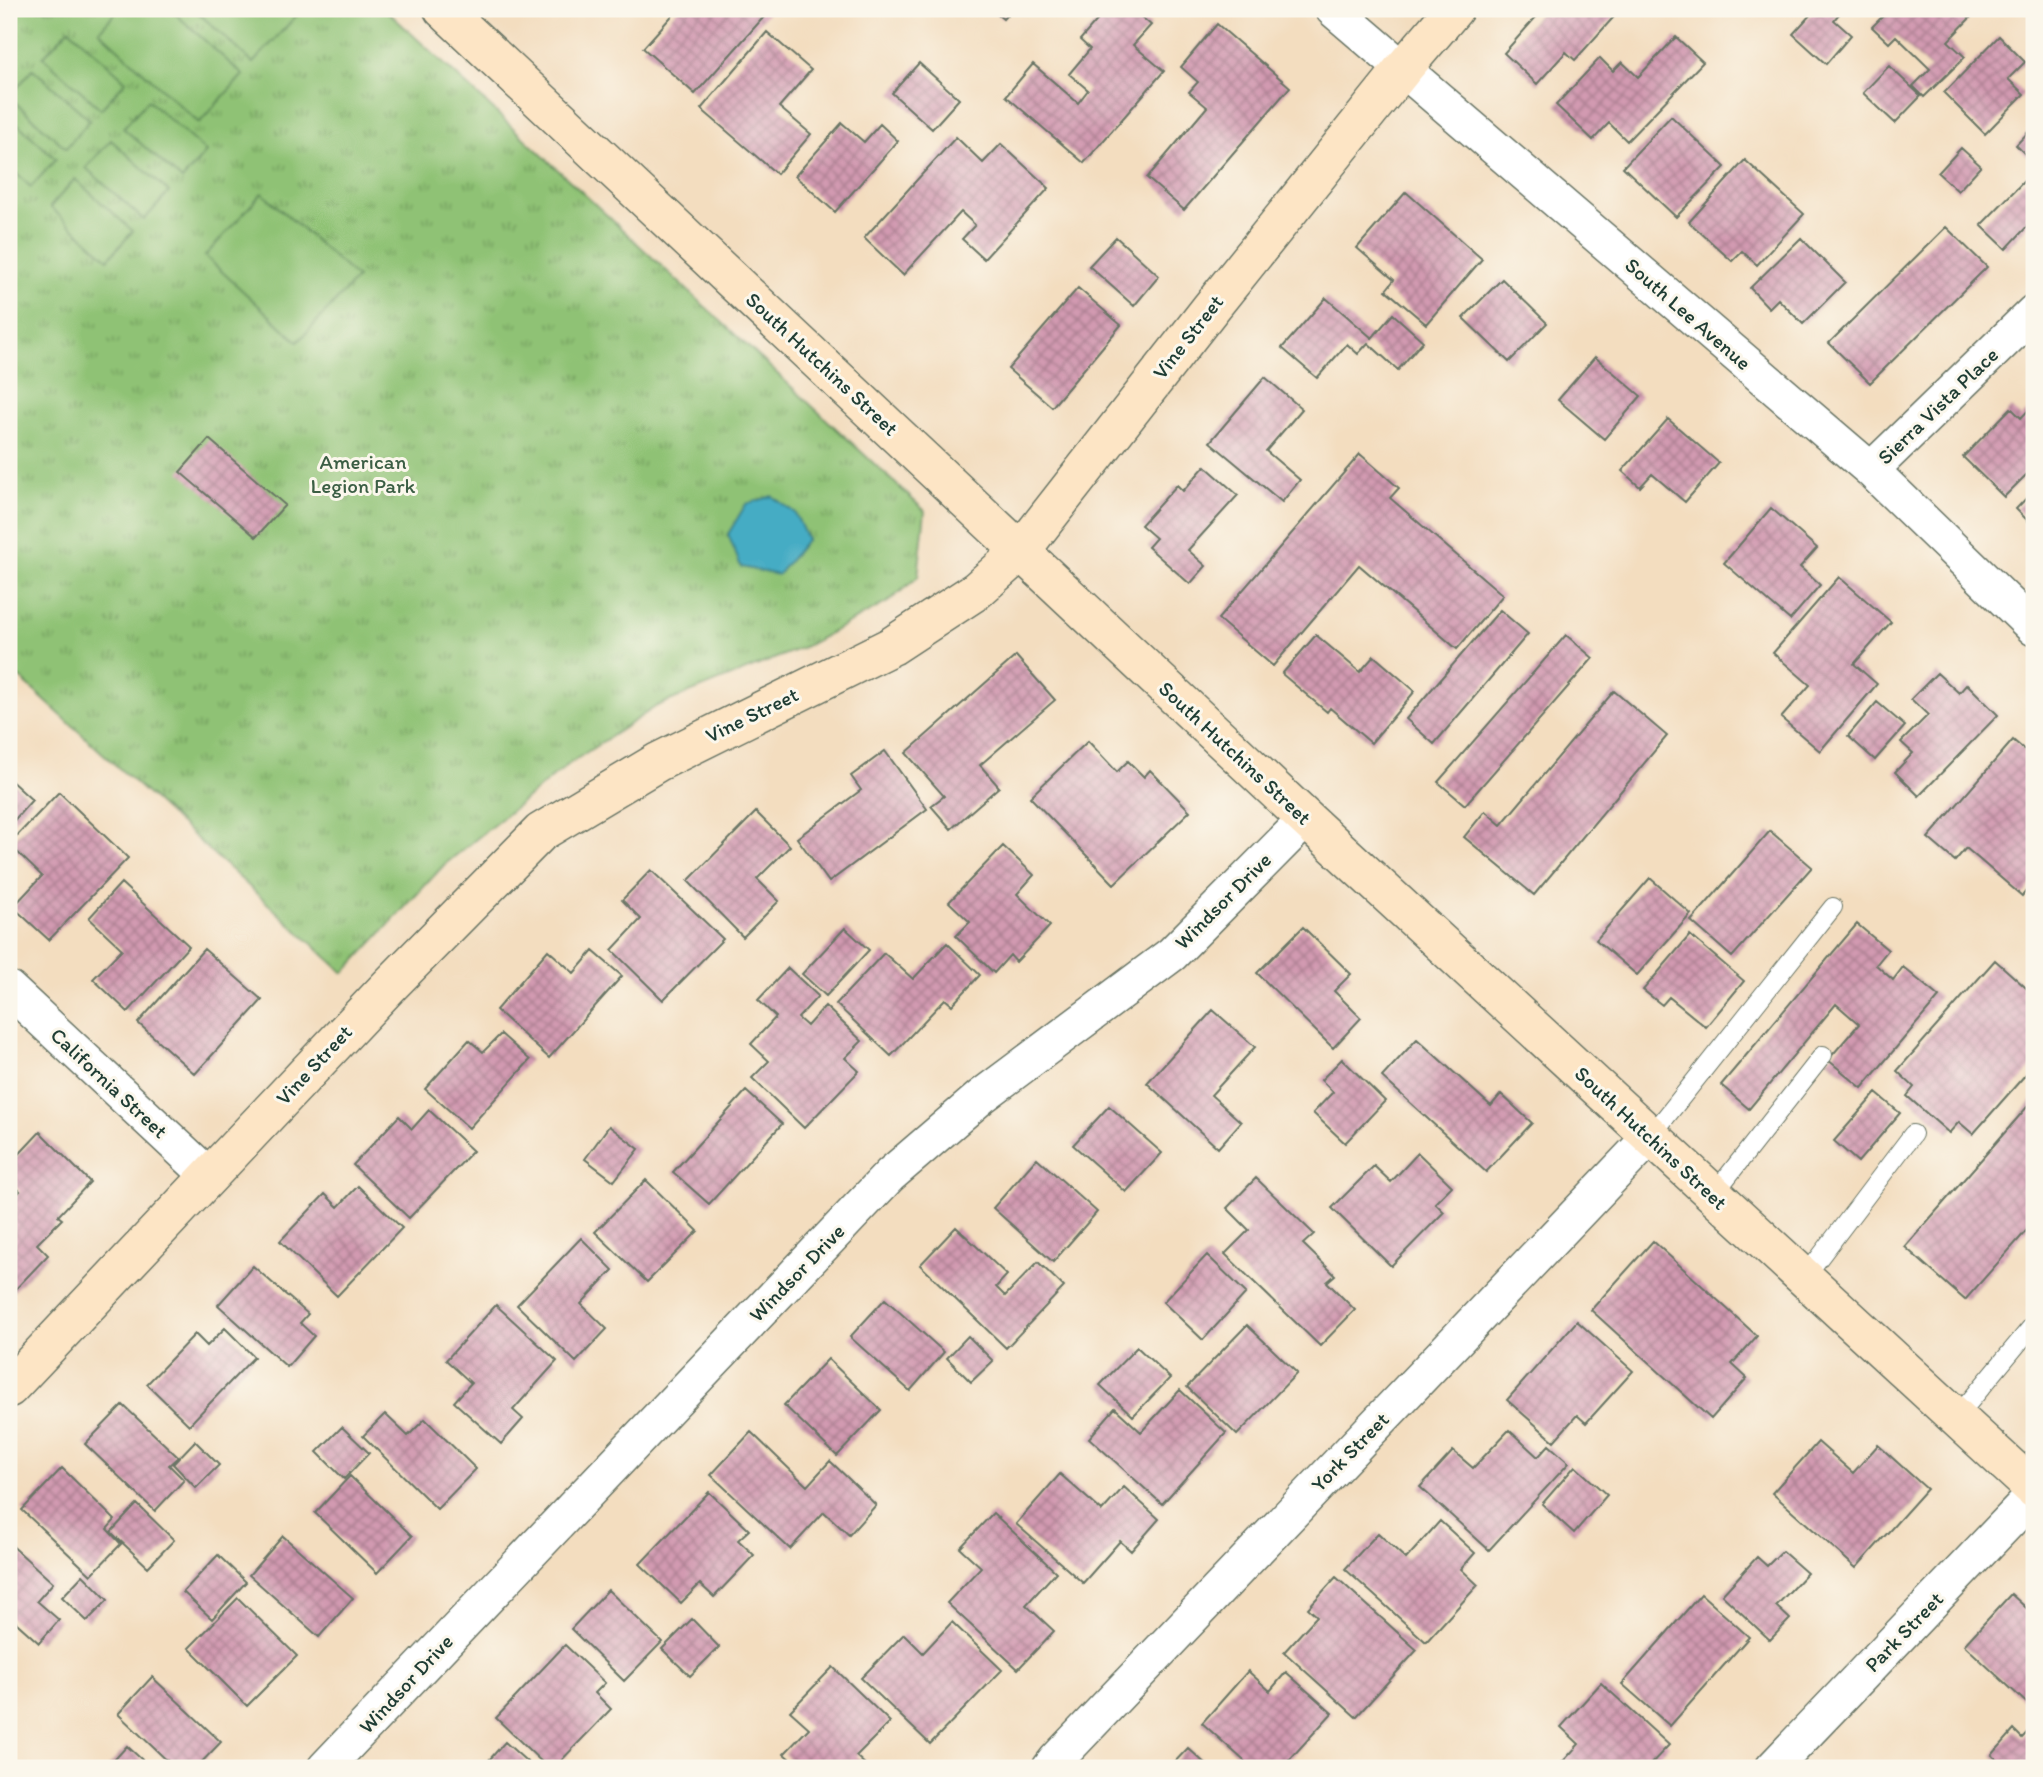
<svg xmlns="http://www.w3.org/2000/svg" width="2043" height="1777" viewBox="0 0 2043 1777" font-family="Itim,sans-serif">
	<style>
		.park { fill: url(#park-tufts); stroke: #578054; stroke-width: 2 }
		.pitch { fill: #8fc274; stroke: #578054; stroke-width: 2 }
		.water { fill: #45acc4; stroke: #32747c; stroke-width: 2 }
		.building { fill: url(#building-cross-hatch) }
		.lines { fill: none; stroke-linecap: round; stroke-linejoin: round }
		.lane-casing { stroke: #697565; stroke-width: 20 }
		.street-casing { stroke: #697565; stroke-width: 38 }
		.secondary-casing { stroke: #697565; stroke-width: 41 }
		.lane { stroke: #fff; stroke-width: 18 }
		.street { stroke: #fff; stroke-width: 35 }
		.secondary { stroke: #fde5c5; stroke-width: 38 }
		.labels { text-anchor: middle; stroke-width: 6; stroke-linejoin: round; paint-order: stroke }
		.street-label { font-size: 21px; fill: #1f3d34; stroke: #fbf7ec }
		.park-label { font-size: 21px; fill: #3b5e44; stroke: #fbf7ec }
	</style>
	<defs>
		<pattern id="park-tufts" width="24" height="20" patternUnits="userSpaceOnUse" patternTransform="scale(1.75)"><rect width="24" height="20" fill="#8fc274"/><path d="M3 7l-1-3M5 7V3M7 7l1-3M15 17l-1-3M17 17v-4M19 17l1-3" fill="none" stroke="#749f60"/></pattern>
		<pattern id="building-cross-hatch" width="8" height="8" patternUnits="userSpaceOnUse" patternTransform="scale(1.75)"><rect width="8" height="8" fill="#d29ab1"/><path d="M0 0l8 8M0 8l8-8" fill="none" stroke="#aa7f91"/></pattern>
	</defs>
	<rect width="100%" height="100%" fill="#fbf7ec"/>
	<filter id="ink" filterUnits="userSpaceOnUse"><feTurbulence type="fractalNoise" baseFrequency=".0143" numOctaves="2"/><feDisplacementMap in="SourceGraphic" scale="14" xChannelSelector="R" yChannelSelector="G"/><feConvolveMatrix kernelMatrix="1 2 1 2 8 2 1 2 1" color-interpolation-filters="sRGB"/></filter>
	<filter id="wash" filterUnits="userSpaceOnUse"><feTurbulence type="fractalNoise" baseFrequency=".00686" numOctaves="4" result="noise"/><feDisplacementMap in="SourceGraphic" scale="28" xChannelSelector="R" yChannelSelector="G"/><feGaussianBlur stdDeviation="1.57" result="paint"/><feColorMatrix in="noise" values="0 0 0 0 0 0 0 0 0 0 0 0 0 0 0 0 0 1.4 0 .05"/><feComposite in="paint" operator="in"/></filter>
	<g filter="url(#wash)">
		<rect width="100%" height="100%" fill="#f3ddbf"/>
		<path class="park" d="M9,9H385L925,511L918,577L888,602L806,646L657,706L569,764L444,865L344,973L9,668Z"/>
		<path class="pitch" d="M119,9H170L243,75L199,123L99,31Z
			M194,9H290L297,15L253,63Z
			M69,29L126,81L101,109L43,57Z
			M33,69L90,120L66,148L9,97Z
			M148,100L206,152L182,180L123,128Z
			M9,116L56,159L31,187L9,167Z
			M111,140L169,192L144,220L86,168Z
			M75,179L133,231L108,259L50,207Z
			M262,193L357,278L298,342L205,256Z"/>
		<path class="water" d="M772,496L795,513L807,539L778,575L741,567L728,534L746,504Z"/>
		<g id="blocks">
			<path class="building" d="M678,9H771L695,94L643,48Z
				M991,9H1012L1003,19Z
				M1107,9H1132L1151,25L1133,45L1164,71L1084,163L1006,96L1033,64L1078,103L1088,90L1069,74L1090,49L1080,40Z
				M1543,9H1621L1575,60L1566,52L1537,84L1504,53Z
				M1808,9H1843L1834,20L1851,35L1826,64L1793,34L1812,13Z
				M1890,9H1960L1970,18L1948,41L1965,57L1924,97L1913,86L1930,69L1896,36L1889,43L1872,27Z
				M1217,24L1290,87L1184,210L1147,178L1207,107L1189,92L1198,82L1181,67Z
				M767,32L811,70L779,107L811,134L777,174L701,109Z
				M1999,36L2025,62L2008,79L2024,94L1985,134L1944,93Z
				M1676,37L1703,62L1627,141L1609,123L1593,140L1556,105L1600,58L1613,71L1622,62L1638,77Z
				M919,63L959,99L932,129L892,93Z
				M1889,66L1921,96L1895,123L1863,93Z
				M1671,116L1725,167L1676,217L1623,167Z
				M842,123L864,142L880,124L898,141L835,212L795,176Z
				M2034,126V163L2016,145Z
				M956,137L983,163L1001,144L1049,188L984,259L962,239L975,225L961,212L903,275L864,238Z
				M1961,148L1981,166L1958,191L1938,173Z
				M1745,160L1804,214L1757,265L1742,251L1732,261L1689,222Z
				M2025,180L2034,189V219L2006,249L1981,225Z
				M1406,192L1482,259L1426,324L1386,290L1394,280L1357,248Z
				M1946,227L1987,267L1870,383L1829,343Z
				M1116,237L1159,276L1134,306L1089,266Z
				M1801,238L1845,282L1803,324L1778,299L1769,308L1750,288Z
				M1502,279L1547,323L1509,362L1463,318Z
				M1078,288L1121,325L1052,407L1008,369Z
				M1326,298L1372,338L1393,314L1423,341L1398,370L1368,343L1358,354L1347,344L1317,378L1282,348Z
				M1595,357L1641,396L1604,439L1558,400Z
				M1265,377L1302,409L1266,451L1300,480L1282,502L1210,442Z
				M2034,404V467L2004,497L1963,457L2011,408L2021,418Z
				M1668,419L1719,463L1685,502L1652,474L1640,487L1622,471Z
				M209,439L285,505L256,537L180,472Z
				M1360,454L1399,488L1390,498L1503,595L1457,649L1359,565L1273,666L1218,619Z
				M1205,466L1238,495L1188,550L1206,566L1190,584L1148,547L1156,538L1141,525L1177,485L1183,491Z
				M2034,490V527L2016,509Z
				M1771,508L1817,548L1800,567L1820,585L1790,620L1724,563Z
				M1839,577L1891,622L1854,664L1877,684L1820,751L1781,718L1810,685L1773,653Z
				M1500,610L1528,634L1434,744L1406,719Z
				M1316,635L1360,672L1374,656L1415,691L1371,743L1330,708L1327,712L1282,674Z
				M1566,635L1593,658L1465,805L1438,782Z
				M1016,656L1055,700L980,765L999,787L951,829L931,806L944,796L906,753Z
				M1937,673L1959,693L1967,684L1998,715L1919,796L1895,772L1913,753L1901,742L1928,715L1911,699Z
				M1614,691L1667,736L1534,895L1464,837L1485,811L1501,825Z
				M1877,702L1905,726L1875,760L1848,736Z
				M2013,740L2034,758V881L2022,896L1966,848L1955,861L1928,838Z
				M1088,741L1117,772L1128,761L1144,777L1150,770L1190,811L1114,884L1030,797Z
				M885,751L927,809L829,882L797,838L861,790L851,776Z
				M9,779L32,800L9,826Z
				M59,792L128,858L49,940L13,907L42,876L9,844Z
				M756,812L790,846L757,879L779,901L743,937L688,881Z
				M1770,831L1812,867L1732,957L1691,921Z
				M1003,846L1034,875L1017,894L1050,926L1016,962L1010,955L994,973L956,936L970,922L949,902Z
				M651,870L723,939L663,1000L612,950L641,919L622,900Z
				M1650,878L1691,914L1637,975L1596,940Z
				M121,883L189,946L128,1012L93,979L122,949L89,918Z
				M1857,924L1888,950L1876,965L1893,980L1903,967L1939,997L1862,1088L1828,1060L1859,1024L1836,1004L1749,1109L1721,1085Z
				M1303,927L1351,974L1334,991L1361,1018L1333,1048L1257,973Z
				M845,928L869,950L826,996L802,974Z
				M1690,935L1744,981L1706,1027L1669,997L1662,1005L1643,990Z
				M947,943L980,975L952,1005L945,999L891,1056L836,1004L884,953L913,979Z
				M204,949L262,1000L195,1074L138,1023Z
				M548,950L574,973L593,951L622,976L549,1058L496,1010Z
				M1995,960L2034,995V1065L1973,1134L1959,1122L1949,1133L1907,1096L1914,1087L1897,1071Z
				M788,968L818,996L798,1018L807,1026L825,1006L862,1041L845,1058L859,1071L804,1128L752,1078L769,1061L751,1044L776,1017L758,1000Z
				M1213,1010L1255,1047L1211,1095L1241,1122L1218,1148L1147,1083Z
				M501,1034L530,1060L469,1128L425,1089L469,1040L483,1052Z
				M1417,1039L1491,1106L1501,1094L1532,1123L1486,1172L1382,1077Z
				M1342,1059L1385,1101L1345,1143L1313,1113L1333,1092L1321,1080Z
				M746,1091L782,1124L709,1204L673,1172Z
				M1876,1093L1900,1113L1858,1162L1834,1141Z
				M2034,1099V1222L1965,1300L1905,1247Z
				M1109,1106L1162,1153L1126,1192L1073,1145Z
				M429,1110L473,1151L409,1218L353,1165L399,1116L412,1129Z
				M609,1126L639,1149L614,1181L585,1159Z
				M40,1132L90,1182L58,1216L62,1219L37,1244L48,1255L11,1294L9,1292V1202L20,1191L9,1180V1165Z
				M1418,1153L1452,1186L1435,1203L1444,1212L1391,1266L1332,1208L1374,1166L1391,1182Z
				M1037,1158L1097,1212L1053,1262L993,1208Z
				M1256,1178L1314,1234L1303,1244L1335,1275L1327,1282L1355,1310L1320,1346L1225,1254L1249,1230L1227,1208Z
				M646,1180L698,1231L647,1282L595,1232Z
				M358,1186L402,1228L337,1296L280,1241L325,1194L338,1207Z
				M956,1227L1007,1275L996,1287L1005,1296L1038,1262L1064,1287L1006,1348L920,1265Z
				M581,1238L613,1270L581,1304L607,1329L576,1362L517,1305Z
				M1653,1241L1757,1336L1732,1364L1747,1378L1711,1419L1591,1310Z
				M1207,1255L1246,1293L1203,1340L1163,1302Z
				M253,1266L308,1314L300,1323L314,1336L287,1367L218,1305Z
				M885,1299L944,1352L910,1391L850,1337Z
				M496,1305L557,1361L513,1410L523,1419L501,1444L454,1402L471,1383L446,1360Z
				M1577,1321L1633,1371L1586,1423L1577,1415L1554,1441L1507,1400Z
				M1247,1325L1297,1373L1237,1435L1187,1387Z
				M225,1328L254,1357L189,1425L147,1384L195,1334L207,1346Z
				M968,1336L993,1361L971,1382L947,1358Z
				M1137,1347L1170,1378L1133,1416L1100,1385Z
				M828,1359L881,1410L837,1456L784,1405Z
				M1180,1390L1226,1433L1162,1504L1089,1438L1115,1408L1141,1432Z
				M123,1405L178,1457L169,1465L184,1480L155,1511L85,1444Z
				M385,1414L408,1436L425,1419L476,1469L437,1509L363,1436Z
				M342,1427L369,1453L344,1479L317,1452Z
				M1509,1430L1538,1457L1549,1445L1569,1463L1489,1550L1420,1487L1453,1451L1473,1468Z
				M751,1432L807,1486L830,1461L876,1505L849,1535L824,1512L790,1549L711,1475Z
				M195,1441L219,1465L196,1488L173,1464Z
				M1818,1442L1853,1473L1878,1445L1927,1489L1856,1568L1772,1493Z
				M1575,1466L1607,1495L1574,1533L1542,1504Z
				M62,1468L115,1520L107,1529L121,1544L91,1575L22,1510Z
				M1060,1474L1102,1511L1124,1487L1159,1519L1131,1551L1120,1541L1083,1583L1016,1524Z
				M350,1476L412,1536L377,1573L315,1513Z
				M709,1492L749,1530L738,1540L754,1555L714,1597L700,1584L681,1603L640,1564Z
				M137,1504L174,1540L148,1567L111,1532Z
				M993,1513L1056,1572L1026,1605L1054,1631L1018,1669L947,1603L981,1567L960,1548Z
				M1440,1521L1475,1553L1461,1569L1478,1585L1426,1642L1345,1569L1378,1533L1406,1559Z
				M283,1536L353,1598L319,1637L249,1575Z
				M9,1543L53,1583L37,1601L59,1620L39,1643L9,1616Z
				M1782,1551L1807,1573L1776,1606L1790,1619L1770,1640L1722,1595L1757,1557L1767,1566Z
				M218,1555L246,1582L212,1619L183,1592Z
				M83,1575L108,1600L87,1621L62,1597Z
				M1336,1577L1417,1650L1356,1717L1284,1652L1317,1616L1308,1608Z
				M608,1590L662,1642L624,1681L571,1629Z
				M1701,1594L1749,1637L1670,1726L1622,1684Z
				M2011,1594L2034,1615V1710L1964,1645Z
				M238,1598L297,1656L247,1706L189,1648Z
				M692,1619L719,1647L690,1676L662,1649Z
				M952,1622L1002,1670L930,1744L861,1678L904,1634L923,1653Z
				M565,1645L605,1683L595,1693L611,1709L554,1768H548L496,1718Z
				M833,1667L890,1722L856,1756L869,1768H800L784,1754L809,1728L790,1711Z
				M1248,1671L1270,1691L1286,1672L1332,1713L1282,1768H1252L1202,1723Z
				M152,1677L221,1742L196,1768H175L118,1714Z
				M1601,1683L1669,1745L1647,1768H1557L1579,1744L1561,1727Z
				M2034,1725V1768H2006L1992,1755L2014,1730L2022,1738Z
				M505,1742L534,1768H482Z
				M127,1746L151,1768H107Z
				M1188,1748L1210,1768H1169Z"/>
		</g>
	</g>
	<g filter="url(#ink)">
		<use href="#blocks" fill-opacity="0" stroke="#697565" stroke-width="2"/>
		<g class="lines">
			<defs>
				<path id="lane" d="M1650,1137L1833,907
					M1713,1195L1823,1055
					M1804,1278L1913,1134
					M1956,1418L2034,1324"/>
				<path id="street" d="M1333,9L1871,470L2034,628
					M1871,470L2034,312
					M9,989L209,1176
					M325,1768L890,1175L982,1096L1172,954L1306,819
					M1050,1768L1057,1759L1650,1137
					M1773,1768L2034,1495"/>
				<path id="secondary" d="M443,9L1306,819L2034,1489
					M9,1388L389,986L541,832L658,762L892,646L976,591L1020,552L1210,309L1402,70L1454,9"/>
			</defs>
			<use href="#lane" class="lane-casing"/>
			<use href="#street" class="street-casing"/>
			<use href="#secondary" class="secondary-casing"/>
			<use href="#lane" class="lane"/>
			<use href="#street" class="street"/>
			<use href="#secondary" class="secondary"/>
		</g>
	</g>
	<g class="labels">
		<g class="street-label">
			<text transform="translate(1688 314) rotate(41)" y="7">South Lee Avenue</text>
			<text transform="translate(1188 337) rotate(-52)" y="7">Vine Street</text>
			<text transform="translate(822 364) rotate(43)" y="7">South Hutchins Street</text>
			<text transform="translate(1938 406) rotate(-44)" y="7">Sierra Vista Place</text>
			<text transform="translate(752 715) rotate(-26)" y="7">Vine Street</text>
			<text transform="translate(1235 753) rotate(43)" y="7">South Hutchins Street</text>
			<text transform="translate(1223 901) rotate(-45)" y="7">Windsor Drive</text>
			<text transform="translate(314 1065) rotate(-47)" y="7">Vine Street</text>
			<text transform="translate(109 1083) rotate(43)" y="7">California Street</text>
			<text transform="translate(1651 1138) rotate(43)" y="7">South Hutchins Street</text>
			<text transform="translate(797 1273) rotate(-46)" y="7">Windsor Drive</text>
			<text transform="translate(1350 1452) rotate(-46)" y="7">York Street</text>
			<text transform="translate(1904 1632) rotate(-46)" y="7">Park Street</text>
			<text transform="translate(406 1684) rotate(-47)" y="7">Windsor Drive</text>
		</g>
		<g class="park-label">
			<text x="363" y="469">American<tspan x="363" dy="24">Legion Park</tspan></text>
		</g>
	</g>
	<rect width="2043" height="1777" fill="none" stroke="#fbf7ec" stroke-width="35"/>
</svg>
